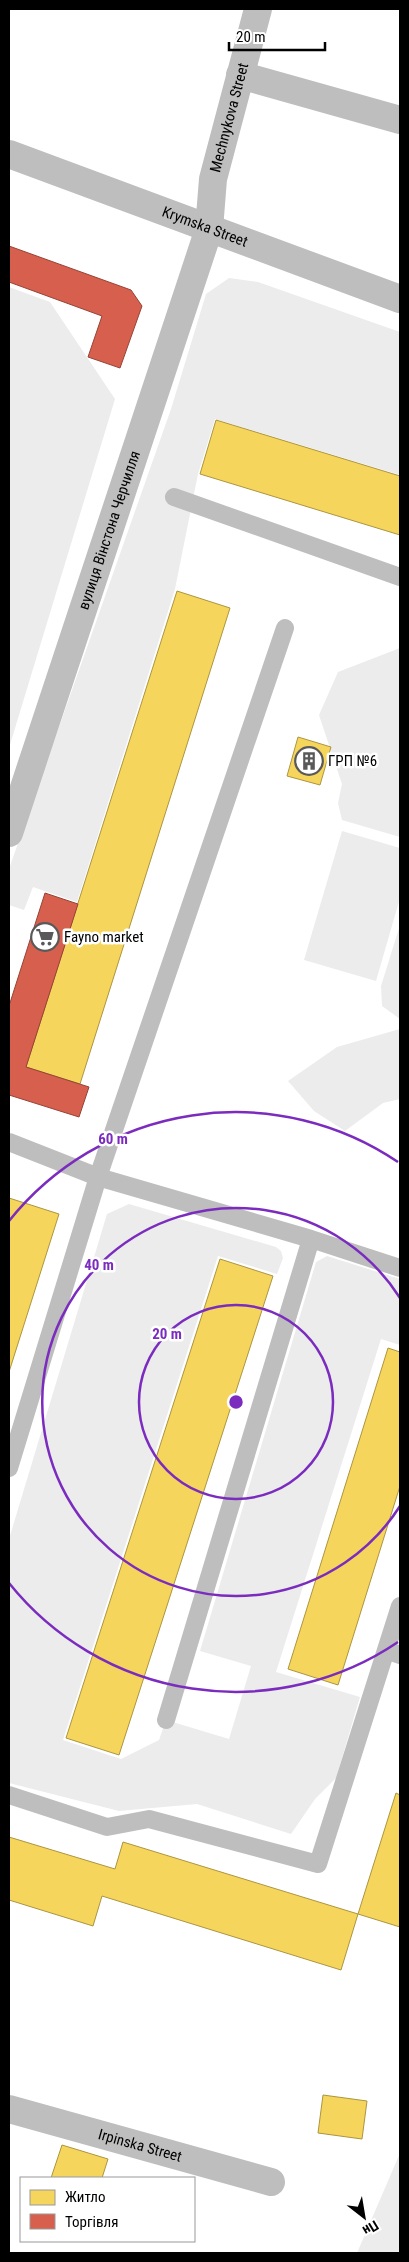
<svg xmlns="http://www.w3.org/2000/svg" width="409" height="2262" viewBox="0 0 409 2262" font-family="'Roboto Condensed',sans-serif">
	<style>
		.green { fill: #ececec }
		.homes { fill: #f6d55c; stroke: #ac9540 }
		.shops { fill: #d6604d; stroke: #964336 }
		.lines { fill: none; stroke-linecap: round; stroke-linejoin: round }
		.service { stroke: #bebebe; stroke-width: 18 }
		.minor { stroke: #bebebe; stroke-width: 28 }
		.tertiary { stroke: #bebebe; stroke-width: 28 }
		.ring { fill: none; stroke: #7b2cbf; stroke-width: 2.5 }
		.labels { text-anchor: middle; stroke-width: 5; stroke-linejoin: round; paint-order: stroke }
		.street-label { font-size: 15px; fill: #000; stroke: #fff }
		.poi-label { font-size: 15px; fill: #000; stroke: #fff; text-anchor: start }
		.centre { fill: #7b2cbf; stroke: #fff; stroke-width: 2.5 }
		.ring-label { font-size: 15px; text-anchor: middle; font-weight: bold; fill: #7b2cbf; stroke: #fff; stroke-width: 5; stroke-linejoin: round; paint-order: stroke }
	</style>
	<rect width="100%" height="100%" fill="#fff"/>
	<path class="green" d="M229,278L258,282L400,332V475L215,419L198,474L175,589L77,902L33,887L24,910L9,905V869L171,409L206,294Z
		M9,287L50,302L115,399L9,748Z
		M400,648V837L342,820L338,803L342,784L319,715L338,672Z
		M342,831L400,848V898L376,981L304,960Z
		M400,925V1019L382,1006L381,986Z
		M400,1029V1099L383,1103L345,1131L314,1111L288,1081L337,1047Z
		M129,1204L276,1247L281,1251L283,1258L277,1274L218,1256L63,1740L121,1759L159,1740L166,1720L229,1739L251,1666L200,1651L316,1262L327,1256L400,1279V1345L381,1339L276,1672L360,1697L336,1778L315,1799L291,1834L197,1804L119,1811L9,1783V1539L107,1214Z
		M400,2153V2253H357Z"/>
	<path class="homes" d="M216,420L400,476V535L200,474Z
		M177,591L230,608L80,1084L26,1067Z
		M298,737L331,747L320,785L287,776Z
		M9,1198L59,1214L9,1372Z
		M220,1259L273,1276L119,1755L66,1738Z
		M388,1348L400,1352V1486L338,1685L288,1669Z
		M396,1793L400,1795V1927L358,1914Z
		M9,1837L115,1869L123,1842L358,1914L341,1970L102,1896L93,1926L9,1900Z
		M323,2095L367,2101L362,2139L318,2133Z
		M62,2145L108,2159L102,2178H51Z"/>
	<path class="shops" d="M9,246L131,290L142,306L120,368L88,357L102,316L9,282Z
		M45,893L78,904L26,1067L89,1087L79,1117L9,1095V1006Z"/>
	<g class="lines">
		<path class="service" d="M174,497L400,577
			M9,1142L98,1177L311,1239L400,1268
			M9,1468L98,1177L285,628
			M386,1650L400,1606
			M166,1720L311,1239
			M9,1795L107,1827L149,1819L318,1864L386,1650L400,1655"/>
		<g class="minor">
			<path d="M240,75L400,120"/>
			<path id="s1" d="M9,833L209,229L213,179L258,9"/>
			<path id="s2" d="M9,2109L271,2182"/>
		</g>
		<path class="tertiary" id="s3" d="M9,154L400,299"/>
	</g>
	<g class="ring">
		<circle cx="236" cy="1402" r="97"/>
		<path d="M400 1506A194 194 0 1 1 400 1298"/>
		<path d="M398 1642A290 290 0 0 1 9 1583M9 1221A290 290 0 0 1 398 1162"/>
	</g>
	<defs>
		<symbol id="building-ring" viewBox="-11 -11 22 22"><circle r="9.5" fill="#fff" stroke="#595959" stroke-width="1.5"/><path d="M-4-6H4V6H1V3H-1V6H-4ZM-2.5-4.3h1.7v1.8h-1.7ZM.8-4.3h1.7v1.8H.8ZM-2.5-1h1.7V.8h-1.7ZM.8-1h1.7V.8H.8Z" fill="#595959"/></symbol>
		<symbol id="supermarket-ring" viewBox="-11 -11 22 22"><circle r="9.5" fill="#fff" stroke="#595959" stroke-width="1.5"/><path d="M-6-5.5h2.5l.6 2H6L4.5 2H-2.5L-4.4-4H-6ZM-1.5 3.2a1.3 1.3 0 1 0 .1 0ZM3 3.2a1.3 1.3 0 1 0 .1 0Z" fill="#595959"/></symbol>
	</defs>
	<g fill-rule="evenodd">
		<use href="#building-ring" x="293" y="745" width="32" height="32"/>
		<use href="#supermarket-ring" x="29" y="921" width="32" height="32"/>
	</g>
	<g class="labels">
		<g class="street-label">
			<text dy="5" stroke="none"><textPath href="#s1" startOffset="750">Mechnykova Street</textPath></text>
			<text dy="5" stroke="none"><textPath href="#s3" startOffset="209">Krymska Street</textPath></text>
			<text dy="5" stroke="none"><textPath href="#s1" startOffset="319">вулиця Вінстона Черчилля</textPath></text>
			<text dy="5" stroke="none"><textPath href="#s2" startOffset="136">Irpinska Street</textPath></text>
		</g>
		<g class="poi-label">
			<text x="328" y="766">ГРП №6</text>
			<text x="64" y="942">Fayno market</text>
		</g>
	</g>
	<circle cx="236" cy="1402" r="8" class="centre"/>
	<g class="ring-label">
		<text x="113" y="1144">60 m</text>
		<text x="99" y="1270">40 m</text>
		<text x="167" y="1339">20 m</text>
	</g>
	<rect width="409" height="2262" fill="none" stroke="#000000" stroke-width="20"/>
	<rect x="20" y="2177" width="175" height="65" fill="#ffffff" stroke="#999999"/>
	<rect x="30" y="2190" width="25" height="15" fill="#f6d55c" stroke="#999999"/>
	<text x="65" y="2202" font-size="15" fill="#000000">Житло</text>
	<rect x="30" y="2214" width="25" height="15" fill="#d6604d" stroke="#999999"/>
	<text x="65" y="2227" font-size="15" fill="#000000">Торгівля</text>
	<g transform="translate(364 2217) rotate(149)" stroke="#ffffff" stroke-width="4" paint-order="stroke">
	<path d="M0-4L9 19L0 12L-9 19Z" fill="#000000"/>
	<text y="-8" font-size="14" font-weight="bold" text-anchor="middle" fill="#000000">Пн</text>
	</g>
	<path d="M229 42v8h96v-8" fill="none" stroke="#000000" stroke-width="2.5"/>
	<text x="236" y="42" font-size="15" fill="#000000" stroke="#ffffff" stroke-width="4" paint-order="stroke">20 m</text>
</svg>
